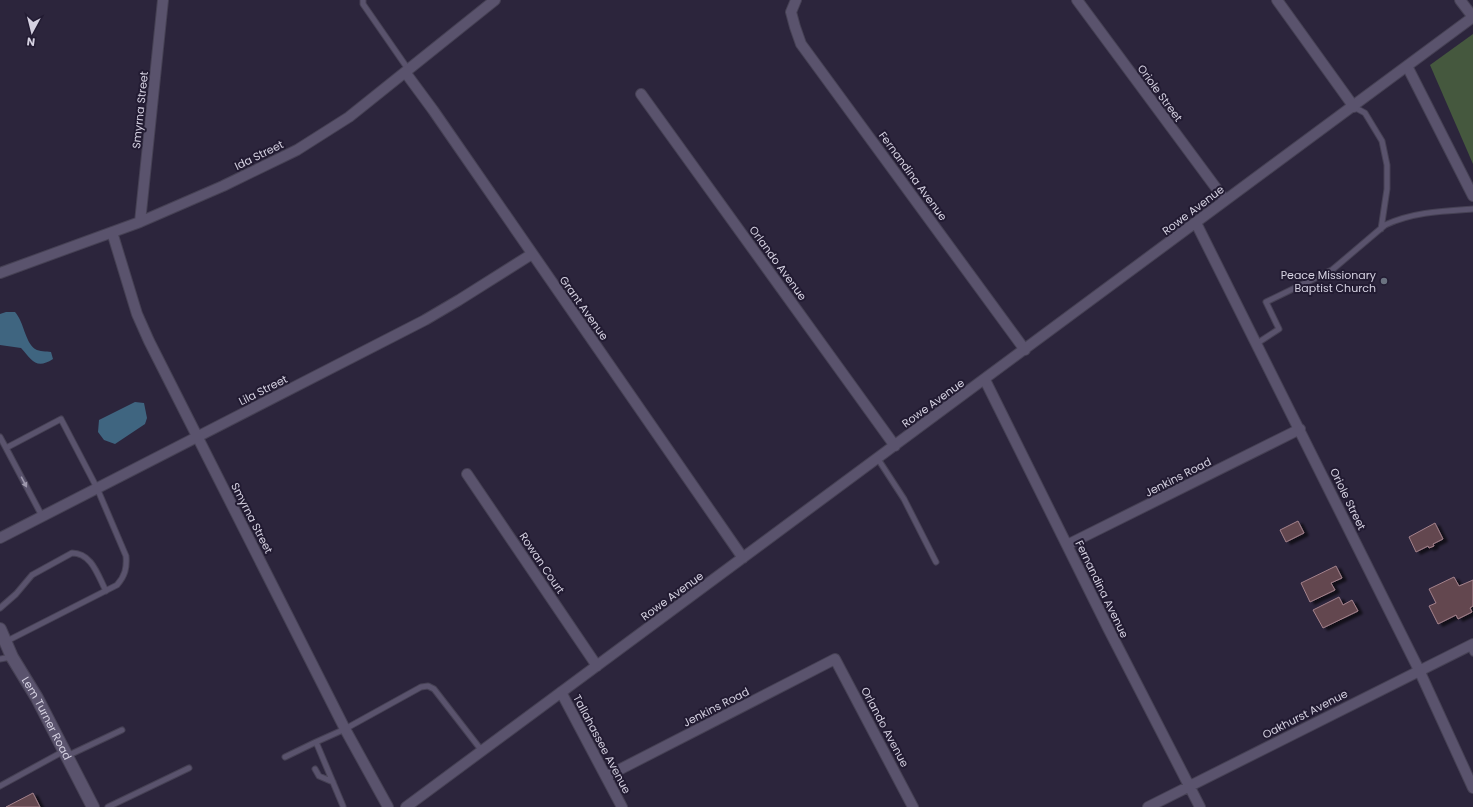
<svg xmlns="http://www.w3.org/2000/svg" width="1473" height="807" viewBox="0 0 1473 807" font-family="Poppins,sans-serif">
	<style>
		.green { fill: #45583e }
		.water { fill: #3f6580 }
		.building { fill: #64464f; stroke: #a4838c; filter: url(#shadow) }
		.lines { fill: none; stroke-linecap: round; stroke-linejoin: round }
		.lane-casing { stroke: #464154; stroke-width: 7 }
		.street-casing { stroke: #464154; stroke-width: 12 }
		.secondary-casing { stroke: #464154; stroke-width: 14 }
		.lane { stroke: #5a536d; stroke-width: 5 }
		.street { stroke: #5a536d; stroke-width: 10 }
		.secondary { stroke: #5a536d; stroke-width: 12 }
		.oneway { fill: #9e98ad }
		.worship-dot { fill: #6b7280; stroke: #221b32; stroke-width: 1.5 }
		.labels { text-anchor: middle; stroke-width: 4; stroke-linejoin: round; paint-order: stroke }
		.street-label { font-size: 11px; fill: #d5d1e1; stroke: #221b32 }
		.poi-label { font-size: 11px; fill: #d5d1e1; stroke: #221b32; text-anchor: end }
	</style>
	<defs>
		<filter id="shadow"><feDropShadow dx="4.5" dy="2.5" stdDeviation="1" flood-color="#0009"/></filter>
	</defs>
	<rect width="100%" height="100%" fill="#2c253c"/>
	<path class="green" d="M1473,34V164L1430,65Z"/>
	<path class="water" d="M6,312H15C24,322 25,342 35,349C40,352 46,351 51,352L53,359C36,370 32,360 21,348L0,345V314Z
		M135,402L144,403L147,418L145,424L115,444L104,440L98,432L99,420Z"/>
	<path class="building" d="M1298,521L1304,533L1286,542L1280,530Z
		M1435,523L1443,539L1433,544L1434,546L1429,548L1428,546L1416,552L1409,537Z
		M1336,566L1342,578L1331,583L1335,590L1310,602L1301,583Z
		M1454,577L1459,586L1473,580V606L1470,608L1472,612L1458,619L1456,615L1438,624L1429,606L1436,603L1429,589Z
		M1339,597L1343,605L1352,600L1358,611L1323,628L1313,610Z
		M33,793L40,807H6Z"/>
	<g class="lines">
		<defs>
			<path id="lane" d="M363,0V4L408,69
				M1354,107L1365,113L1382,141L1387,165V189L1381,229
				M1256,344L1279,329L1266,302L1332,270L1385,225C1413,212 1443,211 1473,209
				M0,437L6,448L61,419L97,488L126,556C127,568 125,576 117,585L5,642
				M6,448L42,516
				M878,459L904,499L936,562
				M0,608L16,594L32,575L72,553C92,553 98,576 106,591
				M1469,646L1473,653
				M0,659L11,657
				M67,756L122,730
				M285,757L316,742
				M315,769L319,776L333,782
				M0,786L64,751
				M343,806L316,742L345,729L421,687L428,686L434,689L482,751
				M108,807L189,768"/>
			<path id="street" d="M796,0L791,12L795,27L801,44L1025,350
				M1077,0L1225,200
				M1277,0L1354,107
				M1460,0L1473,17
				M1407,66L1473,196
				M405,72L433,110L743,558
				M641,94L895,446
				M140,222L163,0
				M1196,223L1419,670L1473,788
				M112,232L137,314L149,341L345,729L388,807
				M0,273L140,222L223,186L297,150L349,117L495,0
				M985,380L1108,628L1200,807
				M467,474L597,666
				M0,538L425,320L459,300L532,254
				M1067,545L1300,429
				M561,692L622,807
				M607,776L835,659L913,807
				M406,807C761,544 1118,282 1473,17
				M1148,807L1473,644"/>
			<g id="secondary">
				<path id="s1" d="M0,629L12,657L37,698L93,807"/>
			</g>
		</defs>
		<use href="#lane" class="lane-casing"/>
		<use href="#street" class="street-casing"/>
		<use href="#secondary" class="secondary-casing"/>
		<use href="#lane" class="lane"/>
		<use href="#street" class="street"/>
		<use href="#secondary" class="secondary"/>
	</g>
	<defs><path id="oneway-solid" d="M-6-.8H1V-3.2L6.5 0L1 3.2V.8H-6Z"/></defs>
	<use class="oneway" href="#oneway-solid" transform="translate(24 482) rotate(62)"/>
	<circle class="worship-dot" cx="1384" cy="281" r="4"/>
	<g class="labels">
		<g class="street-label">
			<text transform="translate(1160 93) rotate(54)" y="4">Oriole Street</text>
			<text transform="translate(140 110) rotate(-84)" y="4">Smyrna Street</text>
			<text transform="translate(259 155) rotate(-26)" y="4">Ida Street</text>
			<text transform="translate(913 176) rotate(54)" y="4">Fernandina Avenue</text>
			<text transform="translate(1193 210) rotate(-37)" y="4">Rowe Avenue</text>
			<text transform="translate(778 263) rotate(54)" y="4">Orlando Avenue</text>
			<text transform="translate(584 308) rotate(55)" y="4">Grant Avenue</text>
			<text transform="translate(263 390) rotate(-27)" y="4">Lila Street</text>
			<text transform="translate(933 403) rotate(-36)" y="4">Rowe Avenue</text>
			<text transform="translate(1178 477) rotate(-27)" y="4">Jenkins Road</text>
			<text transform="translate(1348 499) rotate(64)" y="4">Oriole Street</text>
			<text transform="translate(252 518) rotate(63)" y="4">Smyrna Street</text>
			<text transform="translate(542 563) rotate(56)" y="4">Rowan Court</text>
			<text transform="translate(1102 589) rotate(64)" y="4">Fernandina Avenue</text>
			<text transform="translate(672 596) rotate(-36)" y="4">Rowe Avenue</text>
			<text transform="translate(716 707) rotate(-27)" y="4">Jenkins Road</text>
			<text transform="translate(1305 714) rotate(-27)" y="4">Oakhurst Avenue</text>
			<text dy="4" stroke="none"><textPath href="#s1" startOffset="101">Lem Turner Road</textPath></text>
			<text transform="translate(885 727) rotate(62)" y="4">Orlando Avenue</text>
			<text transform="translate(602 744) rotate(62)" y="4">Tallahassee Avenue</text>
		</g>
		<g class="poi-label">
			<text x="1376" y="279">Peace Missionary<tspan x="1376" dy="13">Baptist Church</tspan></text>
		</g>
	</g>
	<g transform="translate(32 32) rotate(187)" stroke="#221b32" stroke-width="3" paint-order="stroke">
	<path d="M0-3L7 15L0 10L-7 15Z" fill="#d5d1e1"/>
	<text y="-6" font-size="11" font-weight="bold" text-anchor="middle" fill="#d5d1e1">N</text>
	</g>
</svg>
